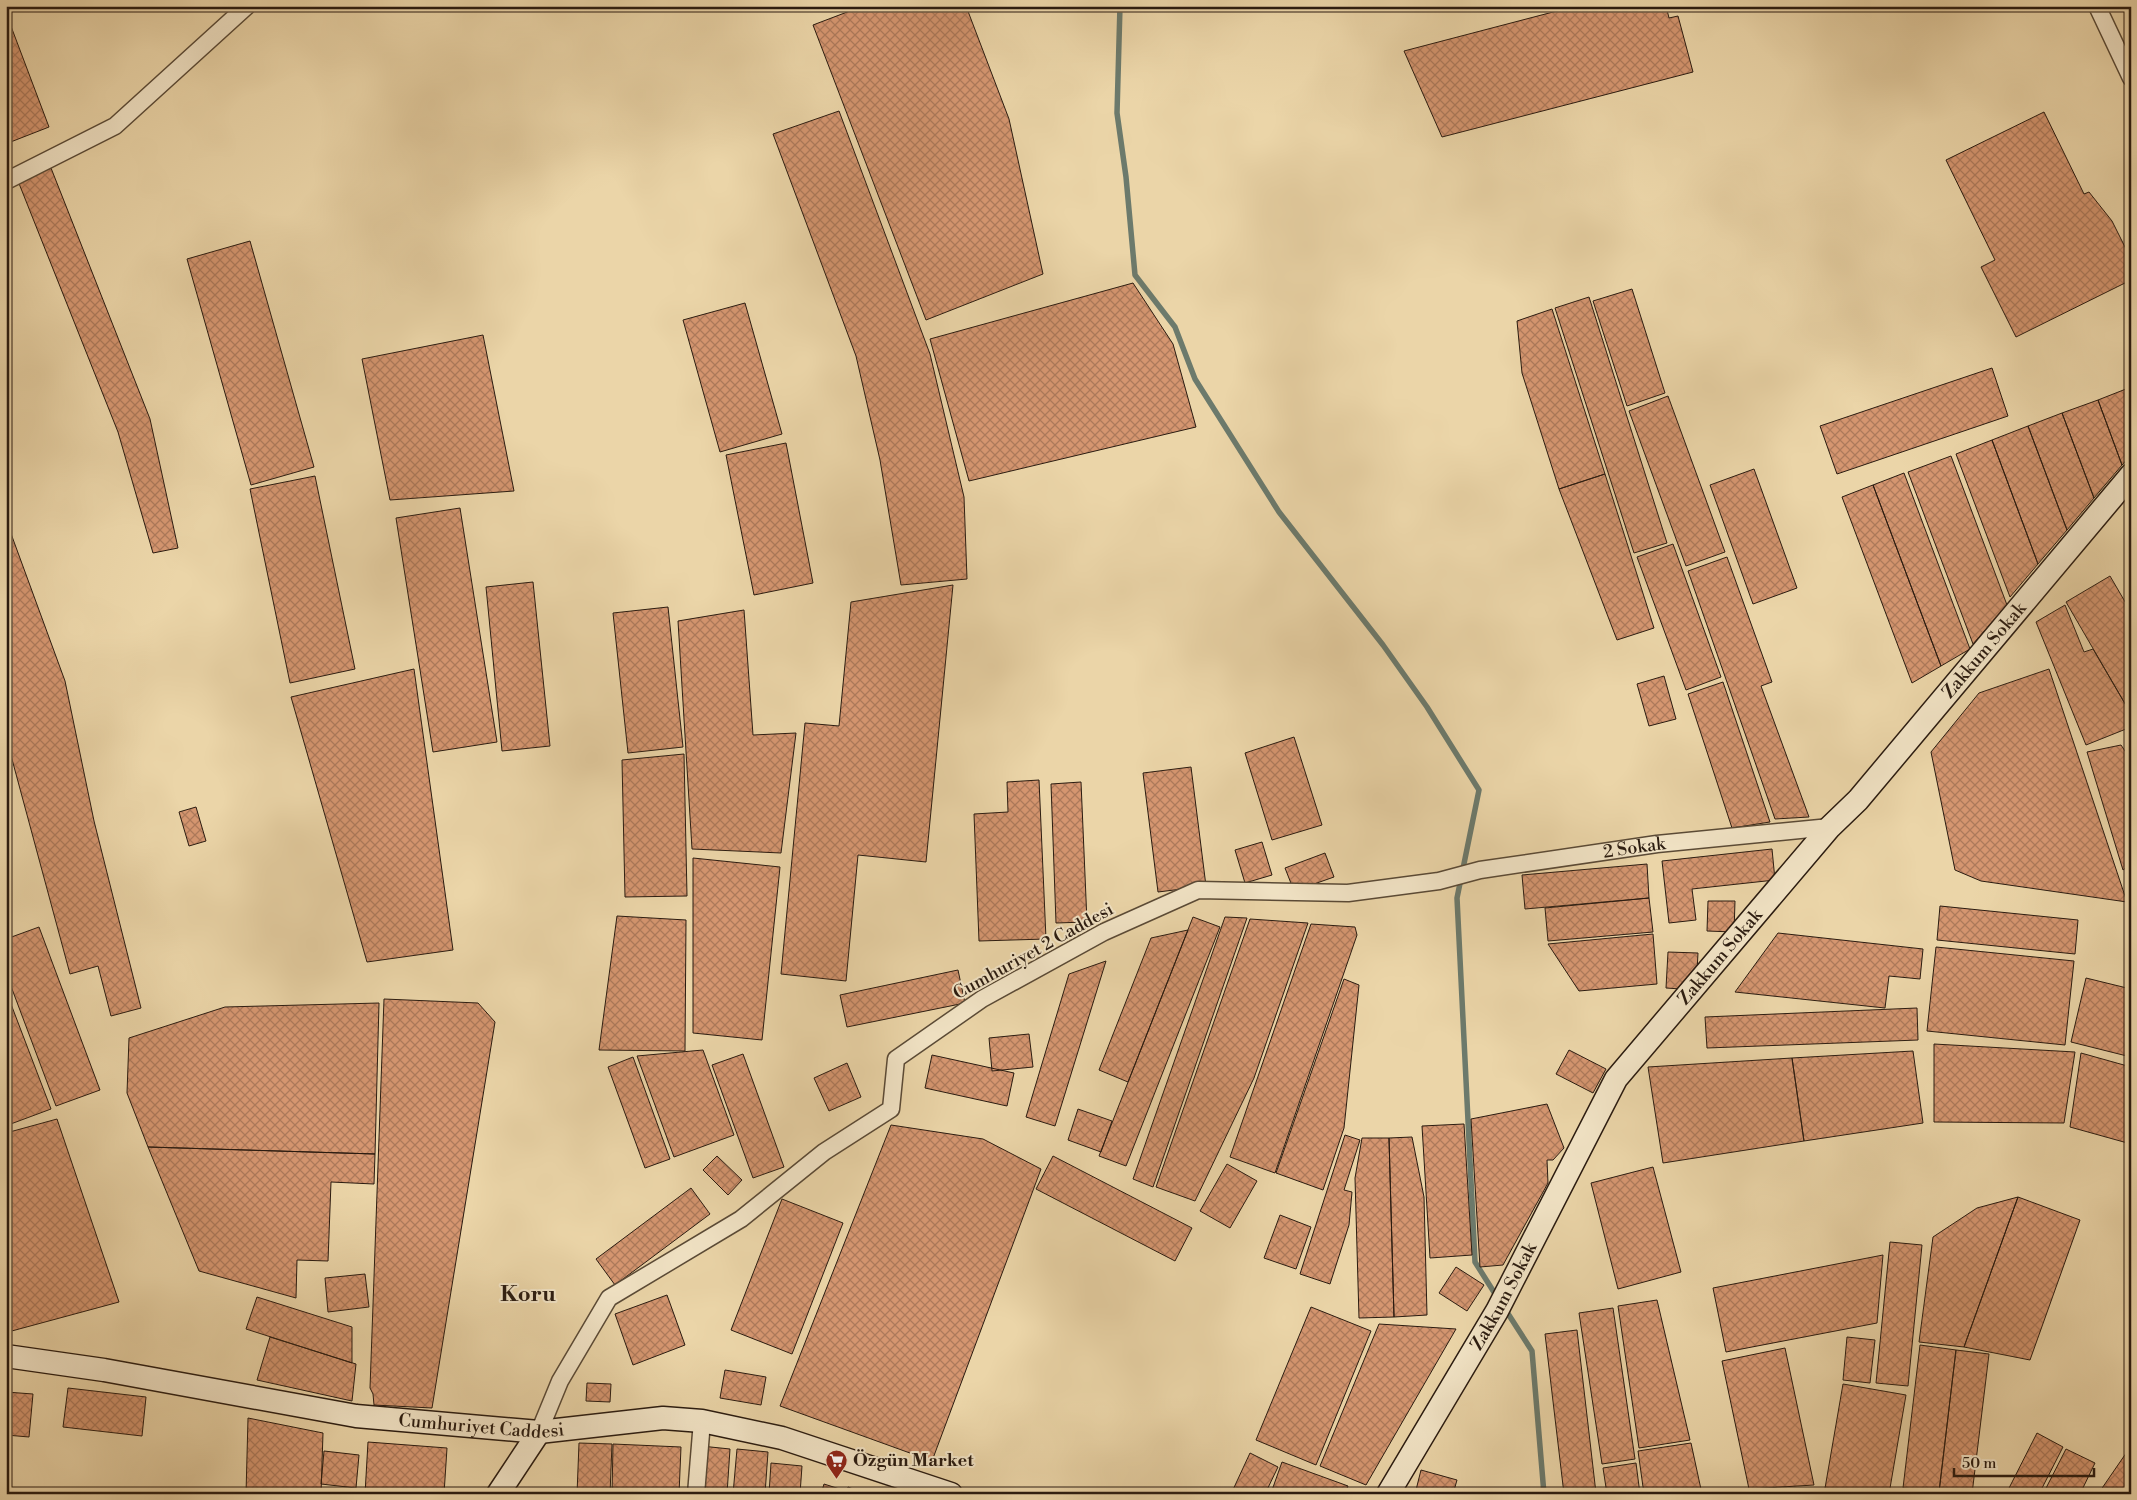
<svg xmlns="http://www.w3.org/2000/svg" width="2137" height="1500" viewBox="0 0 2137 1500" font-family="'Libre Bodoni',serif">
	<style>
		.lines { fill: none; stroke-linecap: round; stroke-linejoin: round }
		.stream { stroke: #6c7a6c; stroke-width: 5.5 }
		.building { fill: url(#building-cross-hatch); stroke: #2a1b10 }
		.street-casing { stroke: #5a4a36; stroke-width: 19 }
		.secondary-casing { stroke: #2a1b10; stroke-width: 25 }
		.street { stroke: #f2e4c6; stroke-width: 16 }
		.secondary { stroke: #f2e4c6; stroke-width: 22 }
		.labels { text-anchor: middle; stroke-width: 4; stroke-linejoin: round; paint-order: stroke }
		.street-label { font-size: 18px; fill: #2a1b10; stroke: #f2e4c6 }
		.poi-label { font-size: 18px; font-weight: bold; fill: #2a1b10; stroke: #f2e4c6; text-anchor: start }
		.district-label { font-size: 22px; font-weight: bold; fill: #2a1b10; stroke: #f2e4c6 }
	</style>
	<defs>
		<pattern id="building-cross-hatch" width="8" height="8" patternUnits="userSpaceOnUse" patternTransform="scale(1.25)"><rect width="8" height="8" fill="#d59670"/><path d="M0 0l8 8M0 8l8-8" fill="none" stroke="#ad7a5b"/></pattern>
	</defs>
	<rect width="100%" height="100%" fill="#ebd5a8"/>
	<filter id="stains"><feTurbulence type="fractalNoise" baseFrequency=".004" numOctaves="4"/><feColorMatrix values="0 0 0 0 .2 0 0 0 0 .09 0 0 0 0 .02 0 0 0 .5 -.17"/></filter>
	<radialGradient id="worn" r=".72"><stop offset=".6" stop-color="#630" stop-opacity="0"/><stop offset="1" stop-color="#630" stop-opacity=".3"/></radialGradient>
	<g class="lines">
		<path class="stream" d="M1120,6L1117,113L1126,177L1135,275L1175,327L1195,379L1279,512L1383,645L1427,707L1479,790L1457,898L1475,1262L1497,1297
			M1505,1309L1532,1351L1544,1494"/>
	</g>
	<path class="building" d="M863,6H966L1009,119L1043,274L926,320L813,25Z
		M1576,6H1666L1669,18L1678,16L1693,72L1442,137L1404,51Z
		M6,13L49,127L8,143L6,139Z
		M839,111L930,354L964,497L967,579L901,585L880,460L856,356L773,134Z
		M2044,112L2084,194L2089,192L2112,221L2131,259V280L2016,337L1981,267L1995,260L1946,160Z
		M51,168L150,419L178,548L153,553L118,432L18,181Z
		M250,241L314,467L251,485L187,259Z
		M1133,283L1173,344L1196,427L969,481L930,339Z
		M1632,289L1665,393L1627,406L1593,301Z
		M1589,297L1667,543L1634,553L1555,308Z
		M745,303L782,434L720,452L683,320Z
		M1552,309L1605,474L1559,489L1522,373L1517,321Z
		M483,335L514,491L390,500L362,359Z
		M1992,368L2008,416L1837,474L1820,426Z
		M2131,387V455L2122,465L2098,400Z
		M1668,396L1725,552L1686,566L1629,411Z
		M2098,400L2122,465L2094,498L2062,413Z
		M2062,413L2094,498L2067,530L2028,426Z
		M2028,426L2067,530L2038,564L1992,440Z
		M1992,440L2038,564L2010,597L1956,454Z
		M786,443L813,583L754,595L726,455Z
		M1951,456L2007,605L1973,644L1908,472Z
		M1754,469L1797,588L1753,604L1710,485Z
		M1904,473L1970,649L1941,666L1873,485Z
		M1605,474L1654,628L1617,640L1559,489Z
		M315,476L355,669L290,683L250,489Z
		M1873,485L1941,666L1912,683L1842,497Z
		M460,508L497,742L433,752L396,518Z
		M6,520L65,681L94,821L141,1008L111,1016L98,966L70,974L6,737Z
		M1673,544L1721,677L1686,690L1637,557Z
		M1727,557L1772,682L1761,686L1809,817L1775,819L1688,571Z
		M2110,576L2131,612V714L2066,602Z
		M533,582L550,746L502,751L486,587Z
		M953,585L926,862L858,855L846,981L781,974L805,723L839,726L851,602Z
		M2065,605L2084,652L2093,649L2131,714V727L2086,745L2036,622Z
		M668,607L683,747L628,753L613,613Z
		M744,610L753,735L796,733L781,853L692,849L678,621Z
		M414,669L453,950L367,962L291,697Z
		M2049,669L2127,902L1981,881L1955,870L1931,752L1979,693Z
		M1664,676L1676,719L1649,726L1637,684Z
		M1723,682L1770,822L1732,828L1688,694Z
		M1294,737L1322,825L1272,840L1245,753Z
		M2121,745L2131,760V864L2123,870L2087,752Z
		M684,754L687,896L625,897L622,760Z
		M1191,767L1206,886L1158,892L1143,773Z
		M1039,780L1046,939L979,941L974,814L1008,812L1007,782Z
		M1081,782L1087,922L1056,923L1051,784Z
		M196,807L206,841L189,846L179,812Z
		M1262,842L1272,875L1245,883L1235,850Z
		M1772,849L1775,880L1692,889L1696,920L1669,923L1662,861Z
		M1325,853L1334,877L1294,891L1285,868Z
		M693,858L780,867L762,1040L693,1033Z
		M1647,864L1649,898L1525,909L1522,875Z
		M1649,898L1653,932L1548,941L1545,908Z
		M1708,901H1735L1734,932L1707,931Z
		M1940,906L2078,920L2075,954L1937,940Z
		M617,916L686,920L685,1051L599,1050Z
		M1193,917L1220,927L1126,1166L1099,1156Z
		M1225,917L1247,918L1153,1187L1133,1179Z
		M1250,919L1308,923L1254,1078L1195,1201L1156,1187Z
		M1311,924L1355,927L1357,935L1275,1173L1230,1157Z
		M39,927L100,1090L56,1106L6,973V939Z
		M1188,930L1128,1082L1099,1070L1151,938Z
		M1778,933L1923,949L1920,979L1889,976L1885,1008L1735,992Z
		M1653,934L1657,984L1579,991L1548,944Z
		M1936,947L2074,961L2065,1045L1927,1031Z
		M1668,952L1698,953L1696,990L1666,988Z
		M1106,961L1055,1126L1026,1117L1069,974Z
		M958,970L965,1003L847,1027L840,995Z
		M2086,978L2131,989V1057L2071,1042Z
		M1344,979L1359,985L1344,1128L1323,1190L1276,1173Z
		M6,991L51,1109L8,1125L6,1119Z
		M384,999L478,1003L495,1022L432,1408L374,1405L373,1394L370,1388Z
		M379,1003L375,1154L148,1147L127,1093L129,1038L225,1007Z
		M1917,1008L1918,1040L1707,1048L1705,1017Z
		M1029,1034L1033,1067L992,1071L989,1038Z
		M1934,1044L2075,1052L2064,1123L1934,1122Z
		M703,1050L734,1135L674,1157L637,1056Z
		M1569,1050L1606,1069L1593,1093L1556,1074Z
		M1913,1051L1923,1123L1804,1141L1792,1058Z
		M2081,1053L2131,1067V1144L2070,1127Z
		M743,1054L784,1167L753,1178L712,1065Z
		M932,1055L1014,1073L1007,1106L925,1088Z
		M633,1057L670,1159L645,1168L608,1067Z
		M1792,1058L1804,1141L1663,1163L1648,1067Z
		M847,1063L861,1097L829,1111L814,1078Z
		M1547,1104L1564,1148L1553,1160H1547L1548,1183L1503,1265L1480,1267L1471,1119Z
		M1078,1109L1112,1121L1101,1152L1068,1140Z
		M57,1119L119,1302L8,1332L6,1326V1133Z
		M1464,1124L1472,1255L1430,1258L1422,1126Z
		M891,1125L983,1139L1041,1169L932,1461L780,1406Z
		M1345,1135L1360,1140L1344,1190L1352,1192L1349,1225L1330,1284L1300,1274Z
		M1412,1137L1424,1197L1427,1315L1394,1317L1389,1138Z
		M1362,1138H1389L1394,1317L1359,1318L1355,1178Z
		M148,1147L375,1154L374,1184L331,1182L328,1261L297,1260L296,1298L199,1271Z
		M717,1156L742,1180L728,1195L703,1170Z
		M1053,1156L1192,1228L1175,1261L1036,1189Z
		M1227,1164L1257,1181L1230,1228L1200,1211Z
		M1653,1167L1681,1272L1618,1289L1591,1183Z
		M691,1188L710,1214L615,1285L596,1259Z
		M2018,1197L1964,1347L1919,1342L1933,1237L1977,1208Z
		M2018,1197L2080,1220L2030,1360L1964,1347Z
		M782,1199L843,1223L792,1354L731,1330Z
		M1280,1215L1311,1227L1296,1269L1264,1258Z
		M1890,1242L1922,1245L1908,1386L1876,1383Z
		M1883,1255L1877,1323L1726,1352L1713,1288Z
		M1456,1267L1484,1285L1467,1311L1439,1293Z
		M365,1274L369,1307L328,1312L325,1278Z
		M667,1295L685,1345L633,1365L615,1314Z
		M257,1297L352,1327V1363L246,1329Z
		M1657,1300L1690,1440L1639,1448L1618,1306Z
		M1311,1307L1371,1331L1316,1465L1256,1440Z
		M1613,1308L1635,1459L1602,1464L1579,1313Z
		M1379,1324L1456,1329L1366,1485L1320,1466Z
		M1577,1330L1596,1493L1564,1494L1545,1334Z
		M270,1337L356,1364L352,1401L257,1380Z
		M1847,1337L1875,1340L1870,1383L1843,1380Z
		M1920,1345L1956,1350L1939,1492L1903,1488Z
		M1785,1348L1814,1485L1749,1489L1722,1361Z
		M1956,1350L1989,1354L1972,1494L1939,1492Z
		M725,1370L766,1377L761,1405L720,1398Z
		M587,1383L611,1384L610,1402L586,1401Z
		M1843,1384L1906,1395L1889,1494H1824Z
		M68,1388L146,1397L142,1436L63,1427Z
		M6,1392L33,1394L29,1437L6,1435Z
		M248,1418L323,1433L321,1494H246Z
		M2037,1433L2063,1447L2039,1494H2006Z
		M368,1442L447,1448L444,1494H365Z
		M579,1443L612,1444L610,1494H577Z
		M1691,1443L1702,1494H1644L1638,1451Z
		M613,1444L681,1447L679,1494H612Z
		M701,1446L730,1449L727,1494H697Z
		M2131,1446V1494H2098Z
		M737,1449L768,1452L765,1494H733Z
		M2066,1449L2095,1463L2080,1494H2043Z
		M324,1451L359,1455L356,1488L321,1484Z
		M1250,1453L1278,1467L1265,1494H1231Z
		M1282,1462L1348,1486L1345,1494L1271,1493Z
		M771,1463L802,1466L800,1494H769Z
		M1636,1463L1640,1494H1607L1603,1468Z
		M1421,1470L1457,1480L1453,1494H1415Z
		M824,1484L846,1491L845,1494H821Z
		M848,1487L866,1494H846Z"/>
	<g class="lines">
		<defs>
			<g id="street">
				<path d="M2097,6L2131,78"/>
				<path d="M6,181L115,126L247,6"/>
				<path id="s1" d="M539,1432L560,1381L609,1298L741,1219L824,1152L891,1109L896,1059L982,999L1104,932L1198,890L1348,893L1439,881L1480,870L1657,844L1830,827"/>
				<path d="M696,1494L702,1421"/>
			</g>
			<g id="secondary">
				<path id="s2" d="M6,1356L104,1370L356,1416L539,1432L663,1418L702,1421L782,1438L951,1494"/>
				<path d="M498,1494L539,1432"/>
				<path id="s3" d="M1388,1494L1497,1311L1616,1079L1830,827L1858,800L2131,475"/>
			</g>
		</defs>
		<use href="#street" class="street-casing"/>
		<use href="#secondary" class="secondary-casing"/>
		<use href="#street" class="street"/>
		<use href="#secondary" class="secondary"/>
	</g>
	<defs>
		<symbol id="supermarket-pin" viewBox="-11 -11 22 30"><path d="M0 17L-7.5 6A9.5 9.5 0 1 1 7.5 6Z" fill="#8f2418" stroke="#f2e4c6"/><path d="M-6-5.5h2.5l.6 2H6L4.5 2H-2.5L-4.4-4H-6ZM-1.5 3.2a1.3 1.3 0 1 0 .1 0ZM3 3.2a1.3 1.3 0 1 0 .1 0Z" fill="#fff"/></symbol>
	</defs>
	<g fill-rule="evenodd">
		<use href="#supermarket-pin" x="824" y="1448" width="25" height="34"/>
	</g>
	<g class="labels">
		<g class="street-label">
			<text dy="6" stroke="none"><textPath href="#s3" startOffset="1039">Zakkum Sokak</textPath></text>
			<text dy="6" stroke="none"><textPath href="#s1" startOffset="1329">2 Sokak</textPath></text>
			<text transform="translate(1033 951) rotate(-29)" y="6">Cumhuriyet 2 Caddesi</text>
			<text dy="6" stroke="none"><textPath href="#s3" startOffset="634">Zakkum Sokak</textPath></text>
			<text dy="6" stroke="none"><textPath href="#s3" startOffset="229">Zakkum Sokak</textPath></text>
			<text dy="6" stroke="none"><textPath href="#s2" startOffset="481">Cumhuriyet Caddesi</textPath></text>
		</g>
		<g class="poi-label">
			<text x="853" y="1466">Özgün Market</text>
		</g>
		<g class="district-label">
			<text x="528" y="1301">Koru</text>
		</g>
	</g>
	<rect width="2137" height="1500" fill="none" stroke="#ebd5a8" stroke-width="25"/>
	<rect x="8" y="8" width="2122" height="1485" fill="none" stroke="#2a1b10" stroke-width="2.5"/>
	<rect x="12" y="12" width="2112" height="1475" fill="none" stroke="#2a1b10"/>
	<path d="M1954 1468v8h140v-8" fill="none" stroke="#2a1b10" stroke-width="2.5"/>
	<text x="1962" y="1468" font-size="15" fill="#2a1b10" stroke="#f2e4c6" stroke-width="4" paint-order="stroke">50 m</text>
	<rect width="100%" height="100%" filter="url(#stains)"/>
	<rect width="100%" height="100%" fill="url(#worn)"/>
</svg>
